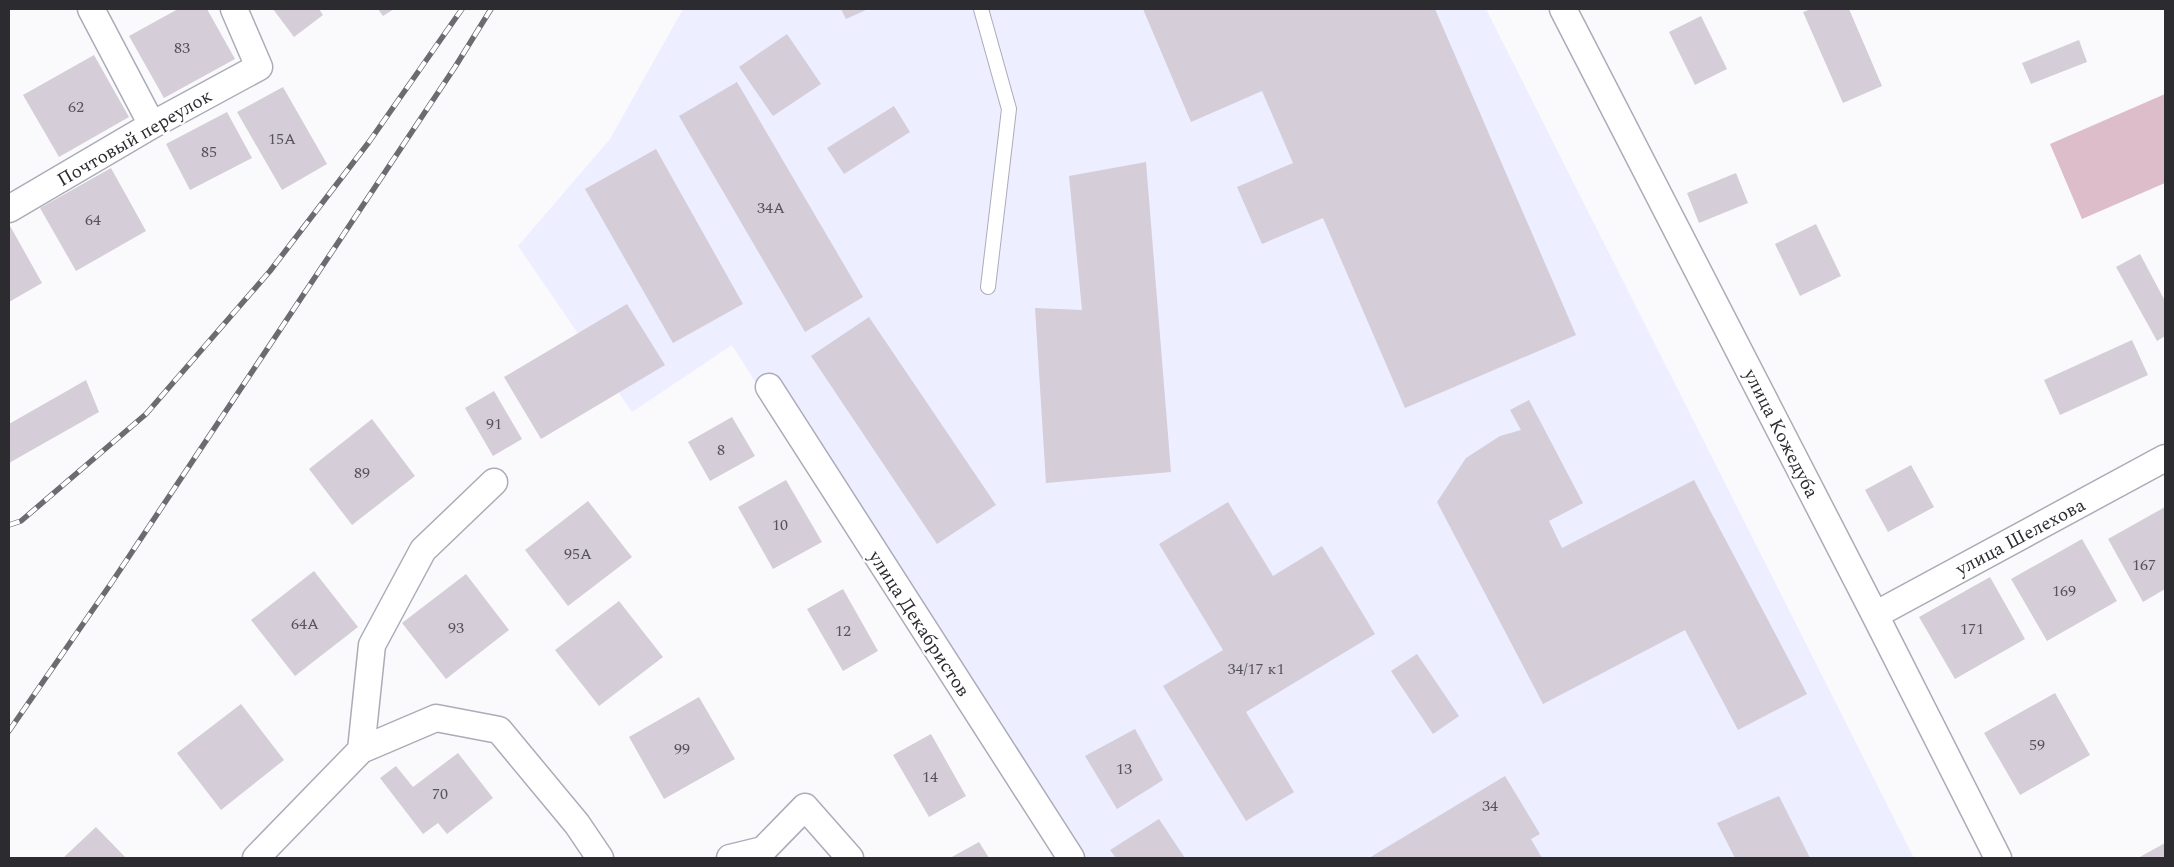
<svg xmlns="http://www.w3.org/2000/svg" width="2174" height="867" viewBox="0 0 2174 867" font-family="Spectral,serif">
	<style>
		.built { fill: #edeeff }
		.green { fill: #ddbdca }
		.building { fill: #d5cdd8 }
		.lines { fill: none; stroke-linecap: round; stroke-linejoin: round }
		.service-casing { stroke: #acacb9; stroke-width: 16 }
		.minor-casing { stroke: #acacb9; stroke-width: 29 }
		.service { stroke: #fff; stroke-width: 14 }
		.minor { stroke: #fff; stroke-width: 26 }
		.rail-casing { stroke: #6c6c70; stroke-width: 5.5 }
		.rail { stroke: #fff; stroke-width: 4; stroke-dasharray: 11; stroke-linecap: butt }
		.labels { text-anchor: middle; stroke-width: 4.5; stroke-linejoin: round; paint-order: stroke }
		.number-label { font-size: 16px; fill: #56545a }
		.street-label { font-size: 19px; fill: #2b2b30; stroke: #fff }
	</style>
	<rect width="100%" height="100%" fill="#fafafd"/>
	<path class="built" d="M683,9H1486L1914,858H1054L732,345L632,412L518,246L610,139Z"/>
	<path class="green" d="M2165,94V183L2082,219L2050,144Z"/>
	<path class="building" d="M178,9H207L235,59L164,98L129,36Z
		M273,9H319L323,15L294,37Z
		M378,9H394L383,16Z
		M841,9H868L846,19Z
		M1143,9H1435L1576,335L1405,408L1323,218L1262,244L1237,187L1293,163L1262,91L1191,122Z
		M1811,9H1849L1882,86L1843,103L1803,12Z
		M1701,16L1727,69L1695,85L1669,32Z
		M787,34L821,84L773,116L739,67Z
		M2079,40L2087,62L2031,84L2022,63Z
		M94,55L129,117L59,157L23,95Z
		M737,82L863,297L805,332L679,116Z
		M283,87L327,164L282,190L237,112Z
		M894,106L910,132L844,174L827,148Z
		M227,112L252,158L190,190L166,144Z
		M656,149L743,304L673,343L585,189Z
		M1146,162L1171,472L1046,483L1035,308L1082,310L1069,176Z
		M111,168L146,231L76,271L40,208Z
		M1736,173L1748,203L1699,223L1687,193Z
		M9,224L42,283L9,302Z
		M1816,224L1841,276L1800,296L1775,244Z
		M2140,254L2165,301V336L2157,341L2116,267Z
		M627,304L665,365L541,439L504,377Z
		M869,317L996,505L937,544L811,356Z
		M2132,340L2148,375L2060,415L2044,380Z
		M86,380L99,412L9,463V424Z
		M494,391L522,439L493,456L465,408Z
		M1529,400L1583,503L1549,521L1562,548L1694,480L1807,694L1738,730L1685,630L1543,704L1437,502L1466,458L1500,436L1521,430L1510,410Z
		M732,417L755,456L710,481L688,442Z
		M372,419L415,476L352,525L309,469Z
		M1911,465L1934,507L1888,532L1865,490Z
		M786,480L822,542L773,569L738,507Z
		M588,501L632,557L568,606L525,550Z
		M1228,502L1273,576L1322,546L1375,634L1246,712L1294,792L1246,821L1163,686L1223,650L1159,544Z
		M2165,507V589L2143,602L2108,539Z
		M2082,539L2117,601L2047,641L2011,579Z
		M314,571L358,627L295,676L251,620Z
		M466,574L509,630L446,679L402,623Z
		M1990,577L2025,639L1955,679L1919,617Z
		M843,589L878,651L843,671L807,609Z
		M619,601L663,657L599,706L555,650Z
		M1417,654L1459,716L1433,734L1391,671Z
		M2055,693L2090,755L2020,795L1984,733Z
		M699,697L735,759L664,799L629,737Z
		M241,704L284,760L221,810L177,753Z
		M1135,729L1163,780L1117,809L1085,756Z
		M931,734L966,796L929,817L893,755Z
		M458,753L493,798L447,834L438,823L423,834L380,778L396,766L413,787Z
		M1505,776L1540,834L1531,839L1542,858H1369Z
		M1779,796L1810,858H1735L1717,823Z
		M1159,819L1185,858H1116L1110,850Z
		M96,827L126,858H63Z
		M979,842L989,858H950Z
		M2165,843V858H2138Z"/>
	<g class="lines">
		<defs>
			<path id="service" d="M981,9L1009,109L988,287"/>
			<path id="minor" d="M91,9L152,125
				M1563,9L1875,615L1998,858
				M9,209L152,125L259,67L234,9
				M769,387L1071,858
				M1875,615L2165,458
				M361,750L372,645L423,550L494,482
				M256,858L361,750L436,718L499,730L577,824L600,858
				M730,858L763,850L805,807L850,858"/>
		</defs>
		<use href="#service" class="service-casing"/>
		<use href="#minor" class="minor-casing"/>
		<use href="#service" class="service"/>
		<use href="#minor" class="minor"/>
		<defs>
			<path id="rail" d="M9,525L21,521L146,414L270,271L369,142L462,9
				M9,731L112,582L455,67L491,9"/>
		</defs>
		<use href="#rail" class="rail-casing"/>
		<use href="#rail" class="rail"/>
	</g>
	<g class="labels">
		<g class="number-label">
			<text x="182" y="53">83</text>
			<text x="76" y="112">62</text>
			<text x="282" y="144">15А</text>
			<text x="209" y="157">85</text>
			<text x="771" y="213">34А</text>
			<text x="93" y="225">64</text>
			<text x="494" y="429">91</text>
			<text x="721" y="455">8</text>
			<text x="362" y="478">89</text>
			<text x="780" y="530">10</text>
			<text x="578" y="559">95А</text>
			<text x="2144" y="570">167</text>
			<text x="2064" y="596">169</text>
			<text x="305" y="629">64А</text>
			<text x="456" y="633">93</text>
			<text x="1972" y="634">171</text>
			<text x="843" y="636">12</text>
			<text x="1256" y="674">34/17 к1</text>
			<text x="2037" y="750">59</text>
			<text x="682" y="754">99</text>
			<text x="1124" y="774">13</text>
			<text x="930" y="782">14</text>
			<text x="440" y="799">70</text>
			<text x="1490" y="811">34</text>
		</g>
		<g class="street-label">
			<text transform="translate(134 137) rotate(-30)" y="7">Почтовый переулок</text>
			<text transform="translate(1782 433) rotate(63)" y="7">улица Кожедуба</text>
			<text transform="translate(2020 536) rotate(-28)" y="7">улица Шелехова</text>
			<text transform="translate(920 623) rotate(57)" y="7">улица Декабристов</text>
		</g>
	</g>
	<rect width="2174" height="867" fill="none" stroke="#2b2b30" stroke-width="20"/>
</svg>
